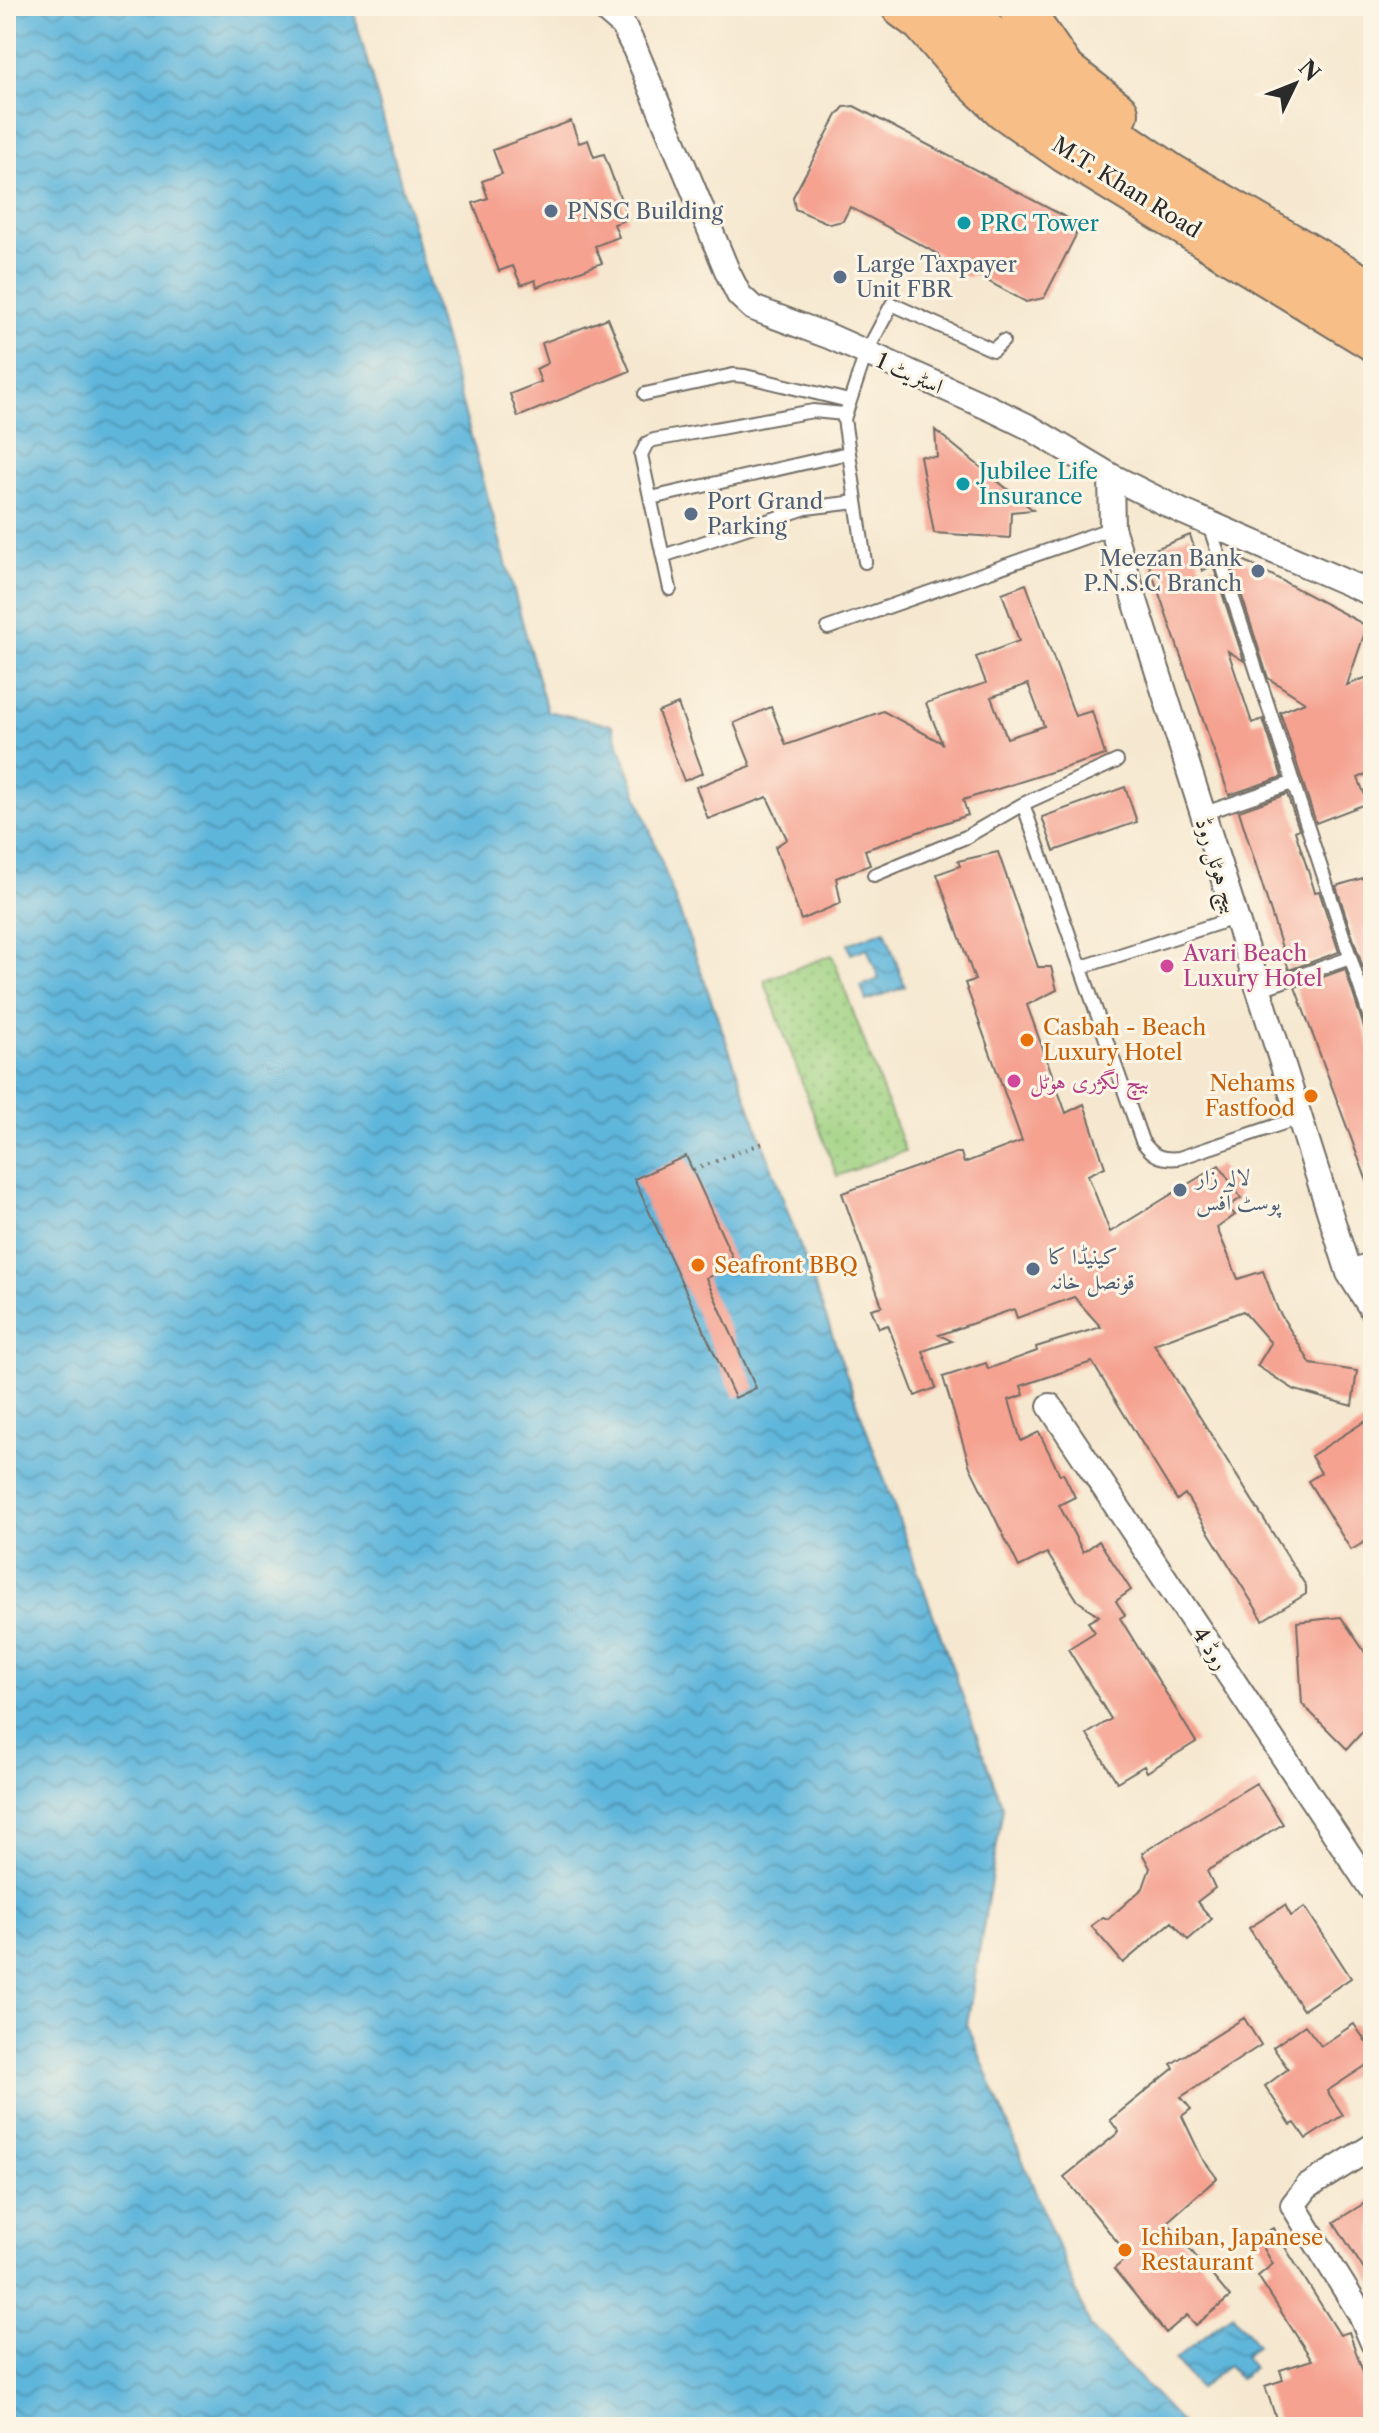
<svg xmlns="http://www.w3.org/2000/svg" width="1379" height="2433" viewBox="0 0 1379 2433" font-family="'Libre Caslon Text',Amiri,serif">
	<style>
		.grass { fill: url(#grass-dots); stroke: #647e56; stroke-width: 2 }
		.water { fill: url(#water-waves); stroke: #447083; stroke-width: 2 }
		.building { fill: #f5a291; fill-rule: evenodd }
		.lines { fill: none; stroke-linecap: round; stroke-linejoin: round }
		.lane-casing { stroke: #726d65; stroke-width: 16 }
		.street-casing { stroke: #726d65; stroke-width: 28 }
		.highway-casing { stroke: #726d65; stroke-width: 48 }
		.path { stroke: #726d65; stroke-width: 4; stroke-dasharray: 2 6; stroke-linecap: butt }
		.lane { stroke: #fff; stroke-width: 12 }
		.street { stroke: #fff; stroke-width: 24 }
		.highway { stroke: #f7be87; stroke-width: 44 }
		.service-dot { fill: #5c6f8a; stroke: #fcf5e5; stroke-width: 3 }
		.culture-dot { fill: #0f9aa8; stroke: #fcf5e5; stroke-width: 3 }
		.hotel-dot { fill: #d1479c; stroke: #fcf5e5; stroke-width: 3 }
		.food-dot { fill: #e8710a; stroke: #fcf5e5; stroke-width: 3 }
		.labels { text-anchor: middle; stroke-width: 6; stroke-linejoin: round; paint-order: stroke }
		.street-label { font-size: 22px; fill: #2b2b2b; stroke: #fcf5e5 }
		.service-label { font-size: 22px; fill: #4e5e75; stroke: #fcf5e5; text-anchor: start }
		.culture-label { font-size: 22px; fill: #0d838f; stroke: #fcf5e5; text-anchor: start }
		.hotel-label { font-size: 22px; fill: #b23c85; stroke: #fcf5e5; text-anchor: start }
		.food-label { font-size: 22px; fill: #c56008; stroke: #fcf5e5; text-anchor: start }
	</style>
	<defs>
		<pattern id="grass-dots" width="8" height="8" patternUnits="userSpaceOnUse" patternTransform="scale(2)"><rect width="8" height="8" fill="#9ed181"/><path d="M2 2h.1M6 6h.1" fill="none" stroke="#81aa6a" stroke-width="1.8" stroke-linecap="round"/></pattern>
		<pattern id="water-waves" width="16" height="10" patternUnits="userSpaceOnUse" patternTransform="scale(2)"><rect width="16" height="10" fill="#5eb6db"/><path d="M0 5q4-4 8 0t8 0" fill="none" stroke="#4e94b2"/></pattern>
	</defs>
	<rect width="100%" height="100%" fill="#fcf5e5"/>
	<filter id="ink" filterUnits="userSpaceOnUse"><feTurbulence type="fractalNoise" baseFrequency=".0125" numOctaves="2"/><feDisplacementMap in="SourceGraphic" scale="16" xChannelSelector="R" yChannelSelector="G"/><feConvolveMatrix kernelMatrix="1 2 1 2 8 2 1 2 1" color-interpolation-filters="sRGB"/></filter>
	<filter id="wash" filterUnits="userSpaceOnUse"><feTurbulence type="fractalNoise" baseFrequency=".006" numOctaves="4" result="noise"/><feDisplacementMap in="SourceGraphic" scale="32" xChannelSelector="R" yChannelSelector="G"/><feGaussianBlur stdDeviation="1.8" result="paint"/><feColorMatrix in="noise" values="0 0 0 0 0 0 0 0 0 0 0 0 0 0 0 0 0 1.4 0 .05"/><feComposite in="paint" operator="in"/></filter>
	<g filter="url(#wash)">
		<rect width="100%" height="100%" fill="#f6e8d0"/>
		<path class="grass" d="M832,955L905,1151L837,1176L764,980Z"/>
		<path class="water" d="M6,6H352L547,711L612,725L1003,1808L967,2024L1091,2328L1186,2427H6Z
			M885,930L905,987L866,1001L861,986L879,979L867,948L851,954L848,944Z
			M1232,2314L1257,2345L1244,2356L1253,2368L1239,2379L1228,2365L1199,2389L1175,2360Z"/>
		<g id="blocks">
			<path class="building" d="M854,106L1071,220L1076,235L1044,298L1026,302L975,274L968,277L955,274L945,267L938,254L850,207L843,221L830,224L795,209L793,197L837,115L844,107Z
				M571,121L579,143L588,140L594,157L604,154L628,219L614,224L619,237L595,246L602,263L537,287L535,280L521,285L513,266L499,271L473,203L488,198L482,181L502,174L493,150Z
				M608,318L630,371L518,417L510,394L541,382L536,369L548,363L542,343Z
				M935,430L1033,510L1011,512L1010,538L934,533L920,456L937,457Z
				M1190,535L1202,571L1213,565L1244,661L1228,651L1252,723L1263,719L1282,777L1229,795L1145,553Z
				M1232,554L1367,626L1347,685L1373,675V771L1358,778L1368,803L1316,823L1280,712L1305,702L1268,678L1229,556Z
				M1026,584L1075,716L1092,711L1105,755L963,800L968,815L865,850L870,865L836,878L841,903L801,920L775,847L787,839L767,797L708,819L696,787L751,766L734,723L771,707L786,745L883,711L942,743L926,703L986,683L976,657L1019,641L1002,593ZM1028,684L1044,726L1007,738L991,697Z
				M678,704L703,773L684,781L658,712Z
				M1125,787L1137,822L1054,851L1042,817Z
				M1287,794L1299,829L1295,831L1315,892L1319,891L1339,952L1289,970L1239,811Z
				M998,852L1038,967H1051L1057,990L1027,1005L1066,1113L1084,1104L1105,1167L1088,1175L1110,1232L1219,1165L1241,1198L1228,1207L1235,1215L1217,1228L1238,1279L1263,1271L1278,1310L1311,1364L1357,1371L1352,1406L1295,1390L1257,1366L1271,1343L1243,1311L1154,1344L1306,1586V1594L1263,1620L1185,1494L1177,1500L1092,1362L1021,1386L1024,1395L1009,1400L1021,1441L1039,1432L1060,1475L1063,1473L1075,1497L1059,1505L1083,1552L1099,1541L1131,1590L1116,1601L1125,1615L1120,1618L1196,1742L1147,1772L1144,1766L1117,1782L1087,1734L1111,1719L1068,1649L1095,1632L1088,1622L1099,1616L1078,1601L1047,1553L1019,1567L970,1467L943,1377L986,1363L988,1369L1037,1351L1036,1347L1101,1327L1074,1297L1017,1318L1014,1309L939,1335L952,1341L923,1351L936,1388L915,1396L888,1325L879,1328L871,1309L882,1306L842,1193L956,1153H961L964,1163L1022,1141L965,983L975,980L937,874L960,866L958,861Z
				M1373,875V964L1363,968L1336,886Z
				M1345,969L1373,1055V1191L1371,1192L1295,987Z
				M686,1156L736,1265L706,1278L756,1388L735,1398L634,1179Z
				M1364,1422L1373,1436V1537L1351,1550L1308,1481L1321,1473L1311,1456Z
				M1341,1617L1373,1664V1720L1347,1749L1302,1704L1297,1622Z
				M1256,1783L1283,1824L1207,1871L1215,1888L1197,1902L1212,1919L1188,1940L1172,1922L1123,1963L1091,1926L1103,1917L1108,1919L1143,1888L1150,1868L1142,1853Z
				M1285,1905L1291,1916L1305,1907L1351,1978L1303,2010L1249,1928Z
				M1244,2018L1261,2045L1181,2097L1191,2109L1182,2116L1202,2158L1217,2178L1167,2222L1230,2297L1196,2325L1187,2315L1166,2333L1114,2269L1129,2256L1064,2177L1119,2132L1110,2120L1174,2068L1171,2064Z
				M1354,2024L1373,2052V2061L1327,2091L1343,2115L1306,2139L1295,2123L1291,2125L1265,2086L1288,2069L1273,2047L1305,2025L1321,2046Z
				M1373,2198V2284L1334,2222Z
				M1273,2228L1340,2335L1349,2332L1373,2401V2418L1349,2427H1279L1265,2386L1283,2380L1280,2370L1312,2360L1258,2276L1273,2264L1257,2237Z"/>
		</g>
	</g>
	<g filter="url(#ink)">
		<use href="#blocks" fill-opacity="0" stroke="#726d65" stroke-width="2"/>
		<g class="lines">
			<defs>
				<path id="lane" d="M645,394L733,375L745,376L849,401
					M651,498L848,453
					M1209,525L1373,1027
					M663,556L806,508L856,502
					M865,562L844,419L866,353L892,304L993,350L1003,341
					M670,589L641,455L647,443L654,440L813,411L844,414
					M828,628L1112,528
					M1023,804L1117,761
					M1202,814L1292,783
					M874,875L966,837L1023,804L1142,1141C1153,1156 1161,1160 1179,1158L1299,1118
					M1082,967L1235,918
					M1258,990L1350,958"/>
				<path id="street" d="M601,6L623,25L635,49L728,273L739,295L753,308L831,337L992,409L1029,427L1111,476L1181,511L1373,594
					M1111,476L1112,528L1349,1273L1373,1311
					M1349,1273L1373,1264
					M1050,1406L1373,1891
					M1373,2146L1307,2187L1293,2205L1360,2313L1373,2343"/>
				<path id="highway" d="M904,6L924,21L970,74L1006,108L1067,151L1373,338
					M966,6C994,53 1049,106 1093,139
					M1021,6L1024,16L1062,71L1116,113
					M1078,107L1125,145L1170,176L1373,294"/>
			</defs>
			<use href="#lane" class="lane-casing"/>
			<use href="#street" class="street-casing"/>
			<use href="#highway" class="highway-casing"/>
			<path class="path" d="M693,1170L763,1143"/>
			<use href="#lane" class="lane"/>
			<use href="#street" class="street"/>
			<use href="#highway" class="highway"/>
		</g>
	</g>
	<g class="service-dot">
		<circle cx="551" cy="211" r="8"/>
		<circle cx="840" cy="277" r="8"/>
		<circle cx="691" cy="514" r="8"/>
		<circle cx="1258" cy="571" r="8"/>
		<circle cx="1180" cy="1190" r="8"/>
		<circle cx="1033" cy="1269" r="8"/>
	</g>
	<g class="culture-dot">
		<circle cx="964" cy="223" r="8"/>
		<circle cx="963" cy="484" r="8"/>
	</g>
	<g class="hotel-dot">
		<circle cx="1167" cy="966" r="8"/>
		<circle cx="1014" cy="1081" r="8"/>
	</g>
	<g class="food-dot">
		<circle cx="1027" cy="1040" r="8"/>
		<circle cx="1311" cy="1096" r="8"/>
		<circle cx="698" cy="1265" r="8"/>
		<circle cx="1125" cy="2250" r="8"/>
	</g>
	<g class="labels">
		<g class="street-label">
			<text transform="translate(1127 187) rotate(32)" y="8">M.T. Khan Road</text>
			<text transform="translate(910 373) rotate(24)" y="8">اسٹریٹ 1</text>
			<text transform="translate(1218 865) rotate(72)" y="8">بیچ ہوٹل روڈ</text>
			<text transform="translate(1211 1648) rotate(56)" y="8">روڈ 4</text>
		</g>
		<g class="service-label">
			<text x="567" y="219">PNSC Building</text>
			<text x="856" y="272">Large Taxpayer<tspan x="856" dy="25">Unit FBR</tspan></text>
			<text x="707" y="509">Port Grand<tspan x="707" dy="25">Parking</tspan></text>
			<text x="1242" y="566" text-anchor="end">Meezan Bank<tspan x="1242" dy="25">P.N.S.C Branch</tspan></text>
			<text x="1196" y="1185">لالہ زار<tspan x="1196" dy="25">پوسٹ آفس</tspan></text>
			<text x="1049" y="1264">کینیڈا کا<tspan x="1049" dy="25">قونصل خانہ</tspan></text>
		</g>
		<g class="culture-label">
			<text x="980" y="231">PRC Tower</text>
			<text x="979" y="479">Jubilee Life<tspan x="979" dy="25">Insurance</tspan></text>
		</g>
		<g class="hotel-label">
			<text x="1183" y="961">Avari Beach<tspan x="1183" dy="25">Luxury Hotel</tspan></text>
			<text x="1030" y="1089">بیچ لگژری ہوٹل</text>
		</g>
		<g class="food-label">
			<text x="1043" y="1035">Casbah - Beach<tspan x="1043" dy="25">Luxury Hotel</tspan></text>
			<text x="1295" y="1091" text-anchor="end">Nehams<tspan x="1295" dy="25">Fastfood</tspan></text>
			<text x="714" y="1273">Seafront BBQ</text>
			<text x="1141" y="2245">Ichiban, Japanese<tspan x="1141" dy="25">Restaurant</tspan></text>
		</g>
	</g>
	<rect width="1379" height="2433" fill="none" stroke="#fcf5e5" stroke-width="32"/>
	<g transform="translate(1295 84) rotate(47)" stroke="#fcf5e5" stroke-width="6" paint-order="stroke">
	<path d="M0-6L14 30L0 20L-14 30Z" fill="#2b2b2b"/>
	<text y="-12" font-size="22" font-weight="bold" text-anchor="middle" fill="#2b2b2b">N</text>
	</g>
</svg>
